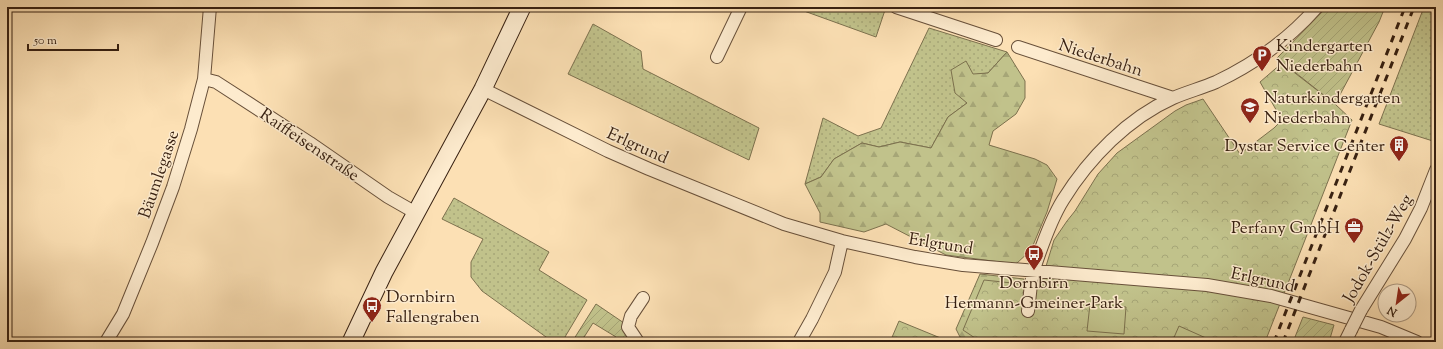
<svg xmlns="http://www.w3.org/2000/svg" width="1443" height="349" viewBox="0 0 1443 349" font-family="'Sorts Mill Goudy',serif">
	<style>
		.grass { fill: url(#grass-dots); stroke: #7c714e }
		.forest { fill: url(#forest-firs); stroke: #7c714e }
		.park { fill: url(#park-crowns); stroke: #7c714e }
		.garden { fill: url(#garden-furrows); stroke: #7c714e }
		.pitch { fill: #c1c28b; stroke: #7c714e }
		.lines { fill: none; stroke-linecap: round; stroke-linejoin: round }
		.street-casing { stroke: #68503a; stroke-width: 14 }
		.secondary-casing { stroke: #372011; stroke-width: 19 }
		.street { stroke: #fdebce; stroke-width: 12 }
		.secondary { stroke: #fdebce; stroke-width: 17 }
		.rail { stroke: #372011; stroke-width: 3; stroke-dasharray: 7 7; stroke-linecap: butt }
		.street-bridge-casing { stroke: #68503a; stroke-width: 14; stroke-linecap: butt }
		.street-bridge { stroke: #fdebce; stroke-width: 12 }
		.labels { text-anchor: middle; stroke-width: 3; stroke-linejoin: round; paint-order: stroke }
		.poi-label { font-size: 17px; fill: #372011; stroke: #fdebce; text-anchor: start }
		.street-label { font-size: 17px; fill: #372011; stroke: #fdebce }
	</style>
	<defs>
		<pattern id="grass-dots" width="8" height="8" patternUnits="userSpaceOnUse"><rect width="8" height="8" fill="#c1c28b"/><path d="M2 2h.1M6 6h.1" fill="none" stroke="#a6a677" stroke-width="1.8" stroke-linecap="round"/></pattern>
		<pattern id="forest-firs" width="22" height="20" patternUnits="userSpaceOnUse"><rect width="22" height="20" fill="#c1c28b"/><path d="M5 1l3.5 6h-7zM16 11l3.5 6h-7z" fill="#a6a677"/></pattern>
		<pattern id="park-crowns" width="20" height="18" patternUnits="userSpaceOnUse"><rect width="20" height="18" fill="#c1c28b"/><path d="M2 6a3 3 0 1 1 6 0M12 15a3 3 0 1 1 6 0" fill="none" stroke="#a6a677"/></pattern>
		<pattern id="garden-furrows" width="10" height="10" patternUnits="userSpaceOnUse"><rect width="10" height="10" fill="#c1c28b"/><path d="M-1 1l2-2M0 10L10 0M9 11l2-2" fill="none" stroke="#a6a677"/></pattern>
	</defs>
	<rect width="100%" height="100%" fill="#fce0b4"/>
	<filter id="stains"><feTurbulence type="fractalNoise" baseFrequency=".005" numOctaves="4"/><feColorMatrix values="0 0 0 0 .2 0 0 0 0 .09 0 0 0 0 .02 0 0 0 .5 -.17"/></filter>
	<radialGradient id="worn" r=".72"><stop offset=".6" stop-color="#630" stop-opacity="0"/><stop offset="1" stop-color="#630" stop-opacity=".3"/></radialGradient>
	<path class="grass" d="M793,7H878L885,10L876,37Z
		M1424,7H1436V142L1379,124Z
		M593,24L641,51L643,69L759,128L749,160L568,74Z
		M929,28L1007,52L988,73L973,75L967,103L948,117L931,148L900,142L879,147L862,143L834,159L821,177L805,184L823,118L858,136L881,128Z
		M454,198L549,252L539,270L587,300L562,342H553L482,291L471,277V262L483,239L442,219Z"/>
	<path class="forest" d="M1007,52L1025,81V98L1016,114L993,131L989,145L1035,159L1047,165L1057,179L1047,212L1031,250L1016,264L946,255L886,224L864,232L820,222V213L805,184L821,177L834,159L862,143L879,147L900,142L931,148L948,117L967,103L955,93L951,70L966,61L973,74L988,73Z
		M980,274L1024,279L1019,342H971L960,337L956,329Z"/>
	<path class="park" d="M1282,63L1335,104L1352,120L1265,342H981L963,330L984,280L1040,286L1054,240L1067,221L1075,211L1098,174L1117,153L1175,111L1186,105L1203,99L1240,154L1274,128L1282,120L1260,82Z
		M899,321L943,339L942,342H890Z"/>
	<path class="garden" d="M1327,7H1385L1379,22L1335,104L1277,58Z
		M596,304L624,323V332L631,342H613L616,337L593,323L581,342H572Z
		M1303,317L1334,325L1329,342H1293Z"/>
	<path class="pitch" d="M1090,304L1126,307L1124,334L1087,331Z
		M1179,326L1215,342H1172Z"/>
	<g class="lines">
		<defs>
			<path id="street" d="M896,7L996,40
				M1018,47L1173,98
				M717,57L741,7
				M204,79L216,82L310,143L388,197L416,213
				M483,89L608,151L649,169L784,224L842,241L915,257L963,265L1207,285L1271,296L1381,327L1417,342
				M1361,310L1405,239L1421,208L1436,170
				M1028,311C1030,298 1030,283 1034,269C1041,248 1051,219 1063,200C1089,158 1128,118 1173,98C1187,92 1202,88 1216,82C1254,64 1289,39 1317,7
				M106,342L123,314L152,243L173,187L191,129L204,79L210,7
				M638,342L628,327L631,316L643,298
				M799,342L812,319L835,272L842,241
				M1345,342L1351,330"/>
			<path id="secondary" d="M351,342L384,272L483,89L522,7"/>
		</defs>
		<use href="#street" class="street-casing"/>
		<use href="#secondary" class="secondary-casing"/>
		<use href="#street" class="street"/>
		<use href="#secondary" class="secondary"/>
		<path class="rail" d="M1274,342L1405,7
			M1283,342L1414,7"/>
		<defs>
			<path id="street-bridge" d="M1351,330L1361,310"/>
		</defs>
		<use href="#street-bridge" class="street-bridge-casing"/>
		<use href="#street-bridge" class="street-bridge"/>
	</g>
	<defs>
		<symbol id="parking-pin" viewBox="-11 -11 22 30"><path d="M0 17L-7.5 6A9.5 9.5 0 1 1 7.5 6Z" fill="#8f2418" stroke="#fdebce"/><path d="M-3.5-5.5H1a3.5 3.5 0 0 1 0 7H-1V5.5H-3.5ZM-1-3.4V-.6H.8a1.4 1.4 0 0 0 0-2.8Z" fill="#fff"/></symbol>
		<symbol id="school-pin" viewBox="-11 -11 22 30"><path d="M0 17L-7.5 6A9.5 9.5 0 1 1 7.5 6Z" fill="#8f2418" stroke="#fdebce"/><path d="M0-5L7-2L0 1L-7-2ZM-4 1L0 2.5L4 1V4Q0 6-4 4Z" fill="#fff"/></symbol>
		<symbol id="building-pin" viewBox="-11 -11 22 30"><path d="M0 17L-7.5 6A9.5 9.5 0 1 1 7.5 6Z" fill="#8f2418" stroke="#fdebce"/><path d="M-4-6H4V6H1V3H-1V6H-4ZM-2.5-4.3h1.7v1.8h-1.7ZM.8-4.3h1.7v1.8H.8ZM-2.5-1h1.7V.8h-1.7ZM.8-1h1.7V.8H.8Z" fill="#fff"/></symbol>
		<symbol id="office-pin" viewBox="-11 -11 22 30"><path d="M0 17L-7.5 6A9.5 9.5 0 1 1 7.5 6Z" fill="#8f2418" stroke="#fdebce"/><path d="M-6-3h4V-5.5h4V-3h4V5H-6ZM-1-4.5V-3h2v-1.5ZM-6 0V1H6V0Z" fill="#fff"/></symbol>
		<symbol id="bus-pin" viewBox="-11 -11 22 30"><path d="M0 17L-7.5 6A9.5 9.5 0 1 1 7.5 6Z" fill="#8f2418" stroke="#fdebce"/><path d="M-5-6H5V4H4V6H2V4H-2V6H-4V4H-5ZM-3.5-4V0h7V-4ZM-3.5 1.2v1.5H-2V1.2ZM2 1.2v1.5H3.5V1.2Z" fill="#fff"/></symbol>
	</defs>
	<g fill-rule="evenodd">
		<use href="#parking-pin" x="1251" y="44" width="22" height="30"/>
		<use href="#school-pin" x="1239" y="96" width="22" height="30"/>
		<use href="#building-pin" x="1388" y="134" width="22" height="30"/>
		<use href="#office-pin" x="1343" y="216" width="22" height="30"/>
		<use href="#bus-pin" x="1023" y="243" width="22" height="30"/>
		<use href="#bus-pin" x="361" y="295" width="22" height="30"/>
	</g>
	<g class="labels">
		<g class="poi-label">
			<text x="1276" y="51">Kindergarten<tspan x="1276" dy="20">Niederbahn</tspan></text>
			<text x="1264" y="103">Naturkindergarten<tspan x="1264" dy="20">Niederbahn</tspan></text>
			<text x="1385" y="151" text-anchor="end">Dystar Service Center</text>
			<text x="1340" y="233" text-anchor="end">Perfany GmbH</text>
			<text x="1034" y="288" text-anchor="middle">Dornbirn<tspan x="1034" dy="20">Hermann-Gmeiner-Park</tspan></text>
			<text x="386" y="302">Dornbirn<tspan x="386" dy="20">Fallengraben</tspan></text>
		</g>
		<g class="street-label">
			<text transform="translate(1101 57) rotate(18)" y="6">Niederbahn</text>
			<text transform="translate(310 144) rotate(34)" y="6">Raiffeisenstraße</text>
			<text transform="translate(638 145) rotate(24)" y="6">Erlgrund</text>
			<text transform="translate(158 174) rotate(-71)" y="6">Bäumlegasse</text>
			<text transform="translate(941 243) rotate(9)" y="6">Erlgrund</text>
			<text transform="translate(1377 248) rotate(-60)" y="6">Jodok-Stülz-Weg</text>
			<text transform="translate(1263 279) rotate(12)" y="6">Erlgrund</text>
		</g>
	</g>
	<rect width="1443" height="349" fill="none" stroke="#fce0b4" stroke-width="24"/>
	<rect x="8" y="8" width="1427" height="333" fill="none" stroke="#372011" stroke-width="2"/>
	<rect x="12" y="12" width="1419" height="325" fill="none" stroke="#372011"/>
	<g transform="translate(1397 303) rotate(210)"><circle r="19" fill="#fdebce" stroke="#ae9a82"/>
	<path d="M0-3L7 15L0 10L-7 15Z" fill="#8f2418"/>
	<text y="-6" font-size="11" font-weight="bold" text-anchor="middle" fill="#372011">N</text>
	</g>
	<path d="M28 44v6h90v-6" fill="none" stroke="#372011" stroke-width="2"/>
	<text x="34" y="44" font-size="12" fill="#372011" stroke="#fdebce" stroke-width="3" paint-order="stroke">50 m</text>
	<rect width="100%" height="100%" filter="url(#stains)"/>
	<rect width="100%" height="100%" fill="url(#worn)"/>
</svg>
